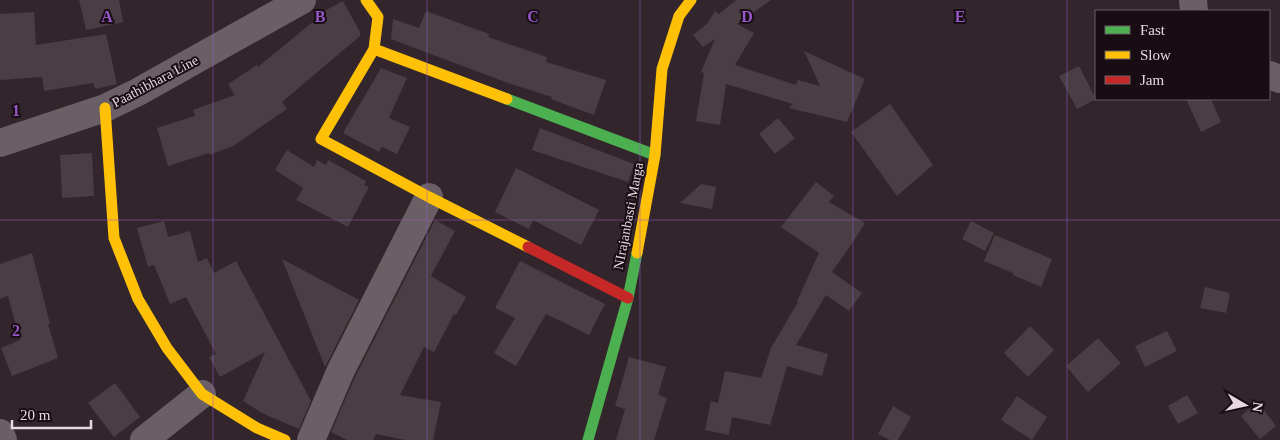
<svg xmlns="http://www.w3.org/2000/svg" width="1280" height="440" viewBox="0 0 1280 440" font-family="'Times New Roman',serif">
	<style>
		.building { fill: #483e43 }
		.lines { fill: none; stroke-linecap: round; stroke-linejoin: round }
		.street { stroke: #695f64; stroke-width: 28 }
		.fast { stroke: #4caf50; stroke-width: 11 }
		.slow { stroke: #ffc107; stroke-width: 11 }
		.jam { stroke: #c62828; stroke-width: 11 }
		.grid { fill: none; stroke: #9657c7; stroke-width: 1; stroke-opacity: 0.55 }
		.labels { text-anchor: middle; stroke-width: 4; stroke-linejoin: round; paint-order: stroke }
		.street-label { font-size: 14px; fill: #e7d7de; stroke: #180d13 }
		.grid-label { font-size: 16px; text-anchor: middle; font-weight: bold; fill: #9657c7; stroke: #180d13; stroke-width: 4; stroke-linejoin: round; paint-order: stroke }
	</style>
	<rect width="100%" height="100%" fill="#32262c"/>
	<path class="building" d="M79,0H119L123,22L86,30Z
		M736,0H771L737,24L754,33L735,65L796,85L798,80L820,86L804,51L865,79L847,122L789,108L793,104L726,84L720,125L696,121L704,73L701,72L715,39L703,47L693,35L708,23L715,11L719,14Z
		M343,1L360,32V36L282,102L287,109L233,146L209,155V153L168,166L157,128L195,116L193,110L235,95L228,84L257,65L258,67L320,16L319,14Z
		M426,11L489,34L488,37L547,57L546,62L606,80L594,115L551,99L552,97L508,83L391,39L393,19L419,28Z
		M34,12L36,45L106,34L117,84L95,89L93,83L44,91L42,77L0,80V14Z
		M1079,66L1096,99L1077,109L1059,76Z
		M381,68L407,78L389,118L410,127L397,154L382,147L379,152L343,133Z
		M1186,99H1211L1221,122L1201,132Z
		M890,104L933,165L897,196L851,132Z
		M778,118L795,138L775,154L759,134Z
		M540,128L634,164L628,182L532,150Z
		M287,150L314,167L317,160L326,165L328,160L366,181L364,185L369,187L348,227L296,200L303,188L275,170Z
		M92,153L94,196L62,198L60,155Z
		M516,168L599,210L581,245L533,220L529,229L495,212Z
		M816,182L834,196L829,202L865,223L855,239L832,272L862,293L849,311L826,295L796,345L828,354L822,376L787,366L770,425L732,417L729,435L705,430L711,401L718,403L725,371L761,378L771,348L798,302L797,301L819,253L781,227Z
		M701,184L716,187L712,209L680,203Z
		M435,220L455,231L431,276L466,297L456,315L454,314L434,352L424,347L400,395L441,402L433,440H405L376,434L373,440H347L331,432L355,377Z
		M164,221L168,237L190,231L198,262L207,258L214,273L236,261L311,401L299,429L262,413L243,401L265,352L220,377L209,357L216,354L186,297L170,304L154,265L148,267L137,228Z
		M971,221L994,233L985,251L962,239Z
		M995,235L1052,259L1041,287L1013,275V273L984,261Z
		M32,253L50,324H48L58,358L12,376L1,348L20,340L8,296L0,299V264Z
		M282,259L359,300L325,367Z
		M520,261L605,304L589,335L546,314L516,366L494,353L515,318L495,308Z
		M1205,287L1230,293L1226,313L1200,308Z
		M1030,326L1054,350L1028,377L1004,353Z
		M1167,331L1177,351L1145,367L1135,346Z
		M1098,338L1121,363L1088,392L1066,366Z
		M629,357L666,367L658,395L667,398L654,440H616L625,409L615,406Z
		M115,383L140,417L114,437L88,403Z
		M1187,395L1198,413L1178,424L1168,406Z
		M1017,396L1047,417L1032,440L1001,420Z
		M1258,402L1276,426L1260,439L1241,416Z
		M893,406L911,417L898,440H890L878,434Z"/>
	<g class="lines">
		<path class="street" d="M1193,0L1194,11
			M1269,75L1280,79
			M0,143L105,108L138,92L302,0
			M0,433L3,440
			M144,440L202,394
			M311,440L341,370L429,197"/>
		<path class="fast" d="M507,99L655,155
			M588,440L628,298L637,253"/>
		<path class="slow" d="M366,0L378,17L374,49L507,99
			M374,49L321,139L429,197L528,247
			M105,108L114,238L138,299L167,348L202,394L257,428L285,440
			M637,253L655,155L662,69L679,16L691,0"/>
		<path class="jam" d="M528,247L628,298"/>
	</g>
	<path class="grid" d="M213,0V440M427,0V440M640,0V440M853,0V440M1067,0V440M0,220H1280"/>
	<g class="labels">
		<g class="street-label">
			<text transform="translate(155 81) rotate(-28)" y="5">Paathibhara Line</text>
			<text transform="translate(628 216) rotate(-79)" y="5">NIrajanbasti Marga</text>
		</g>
	</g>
	<g class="grid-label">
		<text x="107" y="22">A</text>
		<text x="320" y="22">B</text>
		<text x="533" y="22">C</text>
		<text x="747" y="22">D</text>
		<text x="960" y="22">E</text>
		<text x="16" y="116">1</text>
		<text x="16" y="336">2</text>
	</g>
	<rect x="1095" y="10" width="175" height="90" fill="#180d13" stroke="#6b5e64"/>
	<rect x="1105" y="26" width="25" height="8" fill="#4caf50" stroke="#6b5e64"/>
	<text x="1140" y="35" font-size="15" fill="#e7d7de">Fast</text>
	<rect x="1105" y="51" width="25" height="8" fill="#ffc107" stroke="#6b5e64"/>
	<text x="1140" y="60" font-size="15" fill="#e7d7de">Slow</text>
	<rect x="1105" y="76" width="25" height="8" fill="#c62828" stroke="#6b5e64"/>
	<text x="1140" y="85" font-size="15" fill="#e7d7de">Jam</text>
	<g transform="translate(1245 405) rotate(99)" stroke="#180d13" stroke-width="4" paint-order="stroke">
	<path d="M0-4L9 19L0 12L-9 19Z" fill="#e7d7de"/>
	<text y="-8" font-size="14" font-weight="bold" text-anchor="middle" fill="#e7d7de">N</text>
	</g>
	<path d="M12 420v8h79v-8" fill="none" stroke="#e7d7de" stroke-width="2.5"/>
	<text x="20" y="420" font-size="15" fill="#e7d7de" stroke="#180d13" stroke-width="4" paint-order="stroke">20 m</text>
</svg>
